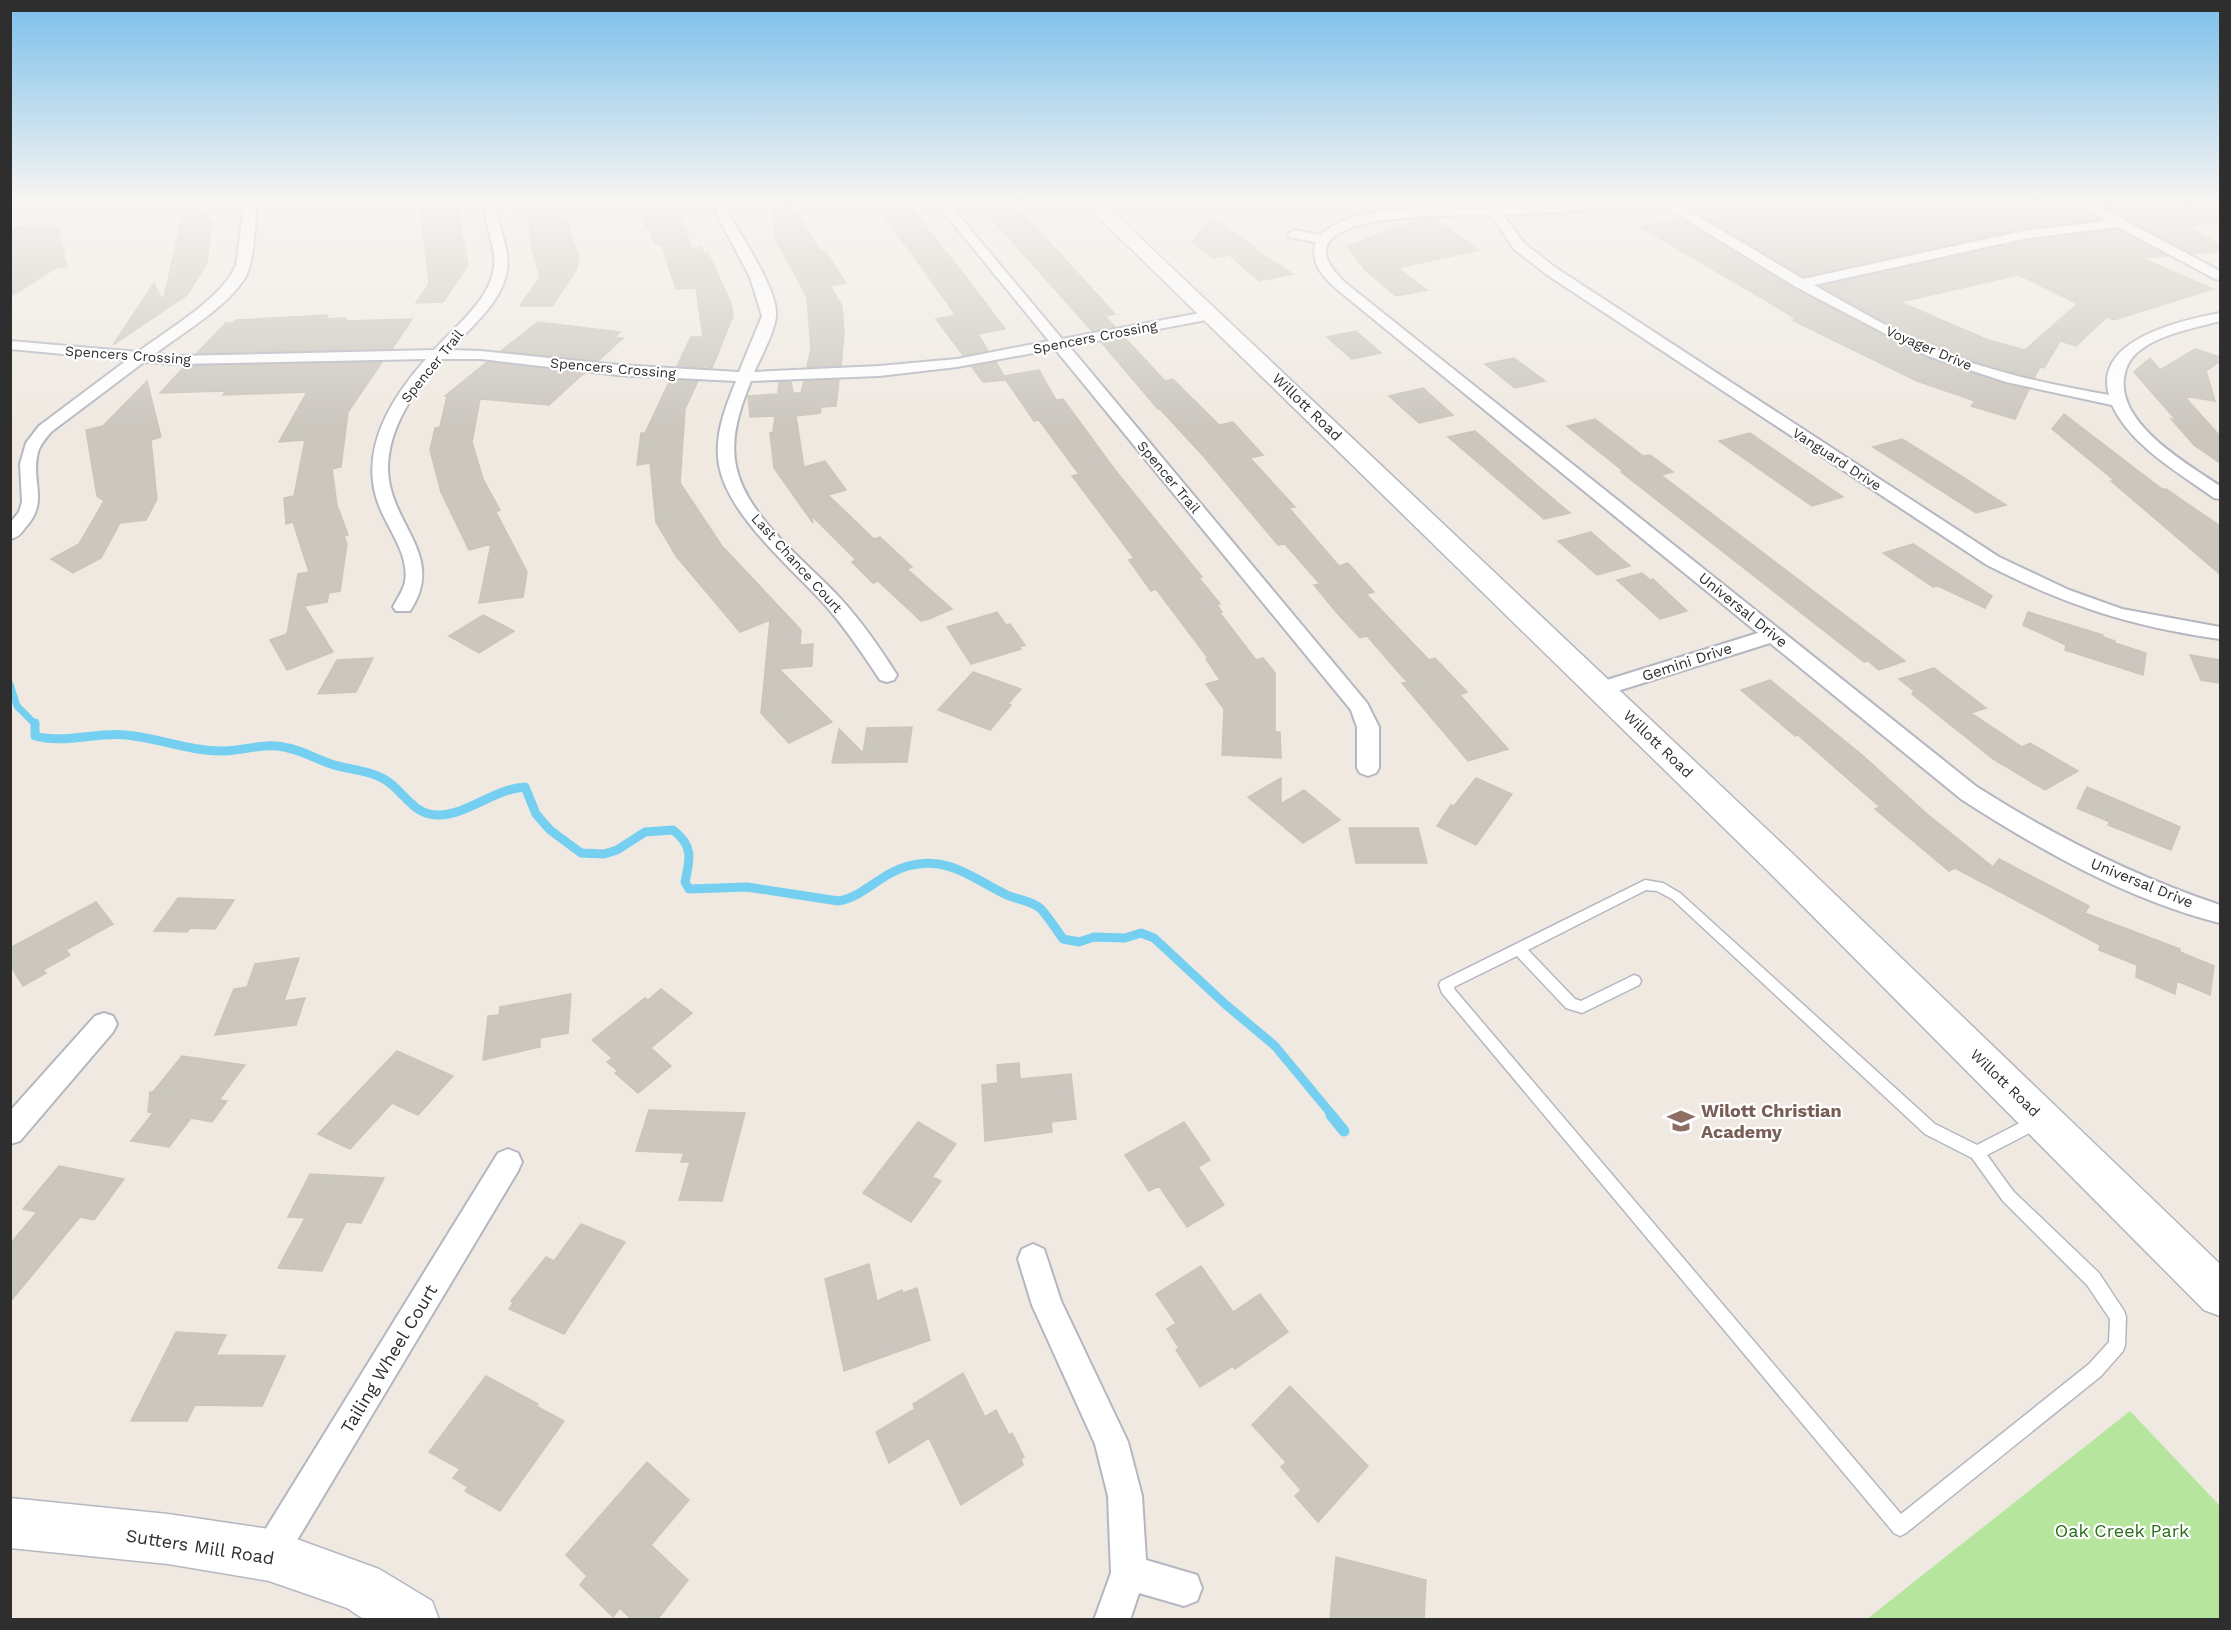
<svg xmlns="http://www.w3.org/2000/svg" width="2231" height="1630" viewBox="0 0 2231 1630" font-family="'Work Sans',sans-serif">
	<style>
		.green { fill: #b6e59e }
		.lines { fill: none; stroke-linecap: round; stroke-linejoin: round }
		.stream-far2 { stroke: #75cff0; stroke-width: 7 }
		.stream-far1 { stroke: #75cff0; stroke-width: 9 }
		.stream { stroke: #75cff0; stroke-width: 11 }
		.building { fill: #cbc7bf; stroke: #cbc5ba; stroke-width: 1.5; fill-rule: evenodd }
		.lane-casing { stroke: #b4b7c1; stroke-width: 3 }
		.street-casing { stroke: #b4b7c1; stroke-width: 4 }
		.secondary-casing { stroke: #b4b7c1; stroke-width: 3 }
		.lane { fill: #fff; fill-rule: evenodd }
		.street { fill: #fff; fill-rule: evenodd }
		.secondary { fill: #fff; fill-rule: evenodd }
		.labels { text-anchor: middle; stroke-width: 4.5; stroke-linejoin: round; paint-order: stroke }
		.far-street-label { font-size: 14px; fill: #2e2e2e; stroke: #fff }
		.street-label { font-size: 15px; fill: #2e2e2e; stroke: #fff }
		.near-education-label { font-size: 18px; font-weight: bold; fill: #785e54; stroke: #fff; text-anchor: start }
		.near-street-label { font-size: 18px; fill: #2e2e2e; stroke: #fff }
		.near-park-label { font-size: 18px; fill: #2c6e1b; stroke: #fff }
	</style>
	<rect width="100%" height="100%" fill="#efe9e1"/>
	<path class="green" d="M2130,1411L2220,1506V1619H1867Z"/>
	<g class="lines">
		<path class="stream-far2" d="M10,684L17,706L35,724"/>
		<path class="stream-far1" d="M35,723V736C65,744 95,732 126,735C159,738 191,752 225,751C247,750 266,742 288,748C303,751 316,759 331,764C349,770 371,770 387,781C405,793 414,816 439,815C469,814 494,789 525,787L536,814L550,830L581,853L604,854L617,850L645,832L673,830C694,846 690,859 685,882L689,889L747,887L838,901C864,897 881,873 908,866C949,855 973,879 1007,895C1018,900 1031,900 1041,909C1049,918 1056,929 1063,939L1079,942L1094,937L1125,938L1141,933L1154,938L1225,1004L1275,1046L1333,1116"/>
		<path class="stream" d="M1331,1115L1344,1131"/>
	</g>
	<path class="building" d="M426,199H455L468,265L443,302L416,303L429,284L421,211Z
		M529,199H564L566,218L579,258L577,269L552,306H520L540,277L530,242Z
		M637,199H672L692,248L701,246L704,253H708L731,303L733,316L712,368H707L706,362L704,368L677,366L691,337H703L696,288L676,289L661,244L655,245L649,227H646Z
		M773,199H788L820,251L825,250L846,283L830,286L842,306L844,333L841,366L807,367L811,349L807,297L775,239Z
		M872,199H903L960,269L1005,329L978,334L988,351L963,355L936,319L956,315Z
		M974,199H1010L1115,314L1105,316L1115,327L1092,331Z
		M1799,199H2067L2100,220L2023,229L1803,277L1707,219L1730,216L1719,209Z
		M2089,199H2138L2156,207L2220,199V223L2187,226L2220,245V251L2192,254Z
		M207,214L206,221H210L209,226H211L207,263L187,295L113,345L154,283L163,301L182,218Z
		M1211,218L1255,247L1253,248L1293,274L1259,281L1229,255L1213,258L1193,242Z
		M1432,218L1480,250L1398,268L1427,290L1396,296L1365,270L1347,246L1421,219Z
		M1684,221L1795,289L1927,358L2005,384L2029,389L2015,419L1971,406L1975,401L1917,381L1792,320L1797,319L1639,226Z
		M10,227L58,228L67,267H57L10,297Z
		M2118,229L2167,256L2142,258L2213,289L2114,320L2107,317L2076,346L2060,341L2044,368L2040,367L2034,378L1982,364L1941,349L1893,326L1820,286L2023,241ZM2019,275L2082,306L2076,305L2025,350L1988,340L1900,302Z
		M328,315L325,319L346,318L344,321L412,319L392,349L197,353L226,323H233L236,320Z
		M538,322L620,332L614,338H623L598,361L501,351Z
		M1356,331L1381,353L1352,359L1327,337Z
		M1125,338L1165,381L1173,379L1219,425L1233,422L1263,455L1250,458L1295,507L1289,508L1339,566L1348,563L1374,592L1366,594L1429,660L1435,658L1467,692L1460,695L1508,749L1468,761L1402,683L1407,682L1367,636L1360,638L1337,613L1314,585L1320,584L1285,544L1278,545L1206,459L1160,409H1158L1101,342Z
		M2195,349L2220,357V361L2206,371L2215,401L2184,396L2220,436V463L2194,445L2171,419L2176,420L2134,372L2150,358L2160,370Z
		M1514,358L1545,381L1515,388L1485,364Z
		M382,362L348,412L341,467L332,469L337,505L348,535L344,536L347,544L340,591L329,593L327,602L304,606L333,652L287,670L270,640L287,634L298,574L309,572L293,522L286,524L284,498L294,496L305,440L279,442L307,392L223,395L226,391L160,393L185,366Z
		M487,362L584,373L549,405L480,399L472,442L483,479L500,510L496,512L527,572L523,597L479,603L491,544L469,550L441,492L430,450L435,428L440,427L447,396H445Z
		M996,362L1004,376L1039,370L1056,400L1063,399L1115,470L1202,577L1199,578L1220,604L1217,605L1222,612L1220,613L1256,660L1263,658L1275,673V732H1280L1281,758L1222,755L1224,709L1206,684L1220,680L1206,659L1208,658L1156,589L1151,591L1129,560L1134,558L1072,476L1079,474L1039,420L1034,421L1006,380L983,382L972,367Z
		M670,380L698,381L685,409L680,483L722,546L801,630L800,645L813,644L812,666L779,669L832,722L789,743L761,713L770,620L740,632L676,556L656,522L650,463L637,465L641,433H645Z
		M839,380L836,406L821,407L820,413L796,416L804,467L825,461L846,490L828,495L874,539L880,537L912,567L907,569L952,609L929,619L921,621L878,581L873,583L852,562L856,560L811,515L813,523L774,468L770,433L773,432L775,416L750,417L748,396L778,394L779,382H791L793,393H801L804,381Z
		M147,381L161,437L151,440L157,499L146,520L120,523L101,558L73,573L51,559L79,544L104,501L97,496L86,430L103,426Z
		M1423,388L1453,415L1419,423L1389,396Z
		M2064,414L2162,489H2166L2220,526V574L2111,481H2115L2052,429Z
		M1595,419L1643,456L1650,455L1673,472L1661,475L1905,661L1879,670L1868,661L1864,662L1621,472L1623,471L1567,426Z
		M1475,431L1538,486L1570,513L1544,519L1448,437Z
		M1750,433L1792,462L1843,497L1812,506L1719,441Z
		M1902,439L1947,467L2006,505L1976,513L1873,447Z
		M1591,532L1610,549L1630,566L1597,575L1558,541Z
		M1913,544L1992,596L1985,608L1938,586L1933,587L1883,553Z
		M1642,573L1650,580L1653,579L1687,611L1660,619L1617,580Z
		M997,612L1006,625L1010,624L1025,645L1019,647L1021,649L971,664L947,627Z
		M2028,612L2103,635V637L2115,641V643L2146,653L2143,675L2065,650L2066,645L2023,625Z
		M483,615L514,631L479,653L449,636Z
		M2190,655L2220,660V683L2201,680Z
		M373,658L356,692L318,694L337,660Z
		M1934,668L1986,708L1971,713L2022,747L2030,743L2078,771L2045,790L1993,759L1912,694L1914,691L1899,679Z
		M973,672L1021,689L1008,704L1011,705L990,730L938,710Z
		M1770,680L1862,755L1927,814L1993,867L1999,859L2089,906L2085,913L2180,949V952L2214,966L2210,995L2177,981L2175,994L2136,977L2137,965L2099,950L2100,945L1955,868L1949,871L1875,809L1880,807L1798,735L1795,736L1741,690Z
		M912,727L907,762L832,763L839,729L863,753L867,728Z
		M1281,778V804L1304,790L1340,820L1303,843L1248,797Z
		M1476,778L1512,794L1476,845L1437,826L1451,805L1454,806Z
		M2087,787L2180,827L2171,850L2108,825L2110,822L2077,808Z
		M1349,828H1418L1427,863H1356Z
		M178,898L234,900L215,929L190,928L187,932L154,931Z
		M96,902L113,924L66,950L70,955L43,970L46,973L23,986L10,965V948Z
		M299,958L284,1001L305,998L296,1025L215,1035L234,989L247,987L255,964Z
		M661,989L692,1013L651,1048L671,1066L638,1093L615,1073L618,1071L607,1062L612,1058L592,1040L645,998L648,1000Z
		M571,994L568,1033L540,1038V1047L483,1060L488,1016L499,1015L500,1007Z
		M397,1051L453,1076L418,1115L392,1103L350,1149L318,1134Z
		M182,1056L245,1065L219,1100L227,1101L212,1122L191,1118L169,1147L131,1141L153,1113L148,1112L150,1092L160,1093L153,1092Z
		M1019,1063L1020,1079L1071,1074L1076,1119L1051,1122L1052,1132L985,1141L982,1085L998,1083L997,1065Z
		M649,1110L745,1113L722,1201L679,1200L690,1162H681L684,1153L636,1151Z
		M918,1122L956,1144L932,1177L941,1181L911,1222L863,1193Z
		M1184,1122L1210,1160L1198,1167L1224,1205L1187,1227L1159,1186L1149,1191L1125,1155Z
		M59,1166L124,1179L94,1220L80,1217L10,1302V1244L37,1212L23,1209Z
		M310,1174L384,1178L361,1223L346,1222L322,1271L278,1268L305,1218L288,1217Z
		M581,1224L625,1242L564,1334L509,1309L513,1303L511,1301L546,1257L554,1261Z
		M869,1264L877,1301L902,1290L903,1293L917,1288L930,1340L844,1371L825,1279Z
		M1201,1266L1233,1312L1260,1294L1288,1332L1235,1369L1233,1366L1200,1387L1176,1350L1179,1348L1167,1329L1176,1323L1156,1294Z
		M176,1332L226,1335L216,1355L285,1356L262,1406L195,1405L187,1421H131Z
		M963,1373L985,1417L996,1410L1009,1435L1012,1433L1024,1457L1021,1459L1023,1465L961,1505L929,1438L889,1463L876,1432L915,1409L913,1404Z
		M486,1376L538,1404L536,1406L564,1421L500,1511L465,1491L468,1487L453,1478L460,1469L429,1452Z
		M1290,1386L1368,1466L1318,1522L1295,1496L1301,1490L1281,1467L1286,1462L1252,1425Z
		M647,1462L689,1500L651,1545L688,1580L657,1620H632L620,1608L613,1617L580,1585L587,1576L566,1555Z
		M1336,1557L1426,1580L1424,1620H1330Z"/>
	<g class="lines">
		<defs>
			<path id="lane" d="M1645,880L1663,883L1680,893L1935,1124L1977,1145L2033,1116L2038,1114L2043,1116L2045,1121L2043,1126L1987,1155L2013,1191L2099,1273L2124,1311L2126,1317L2125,1345L2123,1351L2101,1376L1906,1533L1900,1536L1894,1533L1442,993L1439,985L1441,981ZM1646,890L1657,891L1672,899L1925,1134L1972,1158L2003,1201L2087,1285L2110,1319L2109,1342L2089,1364L1901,1514L1455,990L1454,987L1517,956L1566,1008L1582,1013L1639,985L1641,981L1639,977L1634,975L1581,1001L1575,999L1528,950Z"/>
			<path id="street" d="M245,199H257C255,220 255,258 246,276C229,306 182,333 155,354L176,356L434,350C458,323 499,294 494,254C491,235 483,218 485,199H497C495,219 504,235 507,254C513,294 474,323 450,350L481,351L618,365L739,372L762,316L750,277L715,211L721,207L727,211C740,235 778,289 776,316C775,331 761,357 754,372L879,366L957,359L1049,341L933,199H945L1062,339L1211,311L1216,312L1218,315L1211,319L1069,346L1367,703L1379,727V768L1376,773L1368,776L1360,773L1357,768V727L1351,710L1055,349L957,367L879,376L751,381C740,408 730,437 736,466C746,517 806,561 840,598C861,621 880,648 897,675L894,680L887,682L880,680C863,654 846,629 826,606C793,569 728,516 719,465C714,436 725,408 736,381L618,375L481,359H442C416,389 388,426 388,469C389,525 447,555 410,611H396L393,607C397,599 403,591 405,582C410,553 385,526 377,500C360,447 392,397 426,359L176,364L144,362L51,432C46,438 40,445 38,452C30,482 50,501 25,528C21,534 17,538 10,539V523L19,512L22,502L20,464L26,443L39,426L127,360L10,349V341L138,352C166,331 224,297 236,265Z
				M1656,199H1698L1696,202L1678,204L1803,279L2023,231L2107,221L2069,199H2084L2220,271V280L2215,279L2118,227L2023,239L1814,285C1855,308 1897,333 1940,351C1994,373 2052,385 2109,395C2093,339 2183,320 2220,313V321C2195,328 2165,333 2143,348C2131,356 2126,365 2124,378C2118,425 2188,464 2220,486V499L2214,498C2178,472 2131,446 2112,405L2006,382L1928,356L1796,287L1664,206L1503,215L1524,243L1556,268L1999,557L2069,590L2122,609L2220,627V639C2130,626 2068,606 1987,565L1546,274L1514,249L1491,215C1457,216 1261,209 1348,285L1977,787C2054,836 2134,876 2220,905V923C2128,900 2040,850 1961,799L1770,643L1608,694L1601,696L1594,694L1591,689L1594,684L1758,633L1339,291C1324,278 1309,263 1316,242L1289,237L1288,234L1294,230L1321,235C1353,201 1446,211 1491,208C1545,204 1603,208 1656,199Z
				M104,1013L113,1016L117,1024L113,1032L20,1141L10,1144V1111L95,1016Z
				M508,1149L518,1153L522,1162L518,1171L281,1567L269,1572L257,1567L252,1555L257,1543L498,1153Z
				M1033,1244L1044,1249L1061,1301L1128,1442L1142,1496L1146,1560L1197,1575L1202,1588L1197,1601L1184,1606L1139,1593L1130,1620H1094L1111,1573L1108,1496L1095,1444L1032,1305L1018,1259L1022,1249Z"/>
			<path id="secondary" d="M1080,199H1099L1794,855L2220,1264V1316L2204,1310L1770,873Z
				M10,1498L168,1514L269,1529L379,1569L432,1601L439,1620H365L347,1608L269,1581L168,1564L10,1548Z"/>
		</defs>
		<use href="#lane" class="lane-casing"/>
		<use href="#street" class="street-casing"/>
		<use href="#secondary" class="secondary-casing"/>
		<use href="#lane" class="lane"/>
		<use href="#street" class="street"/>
		<use href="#secondary" class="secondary"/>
	</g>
	<linearGradient id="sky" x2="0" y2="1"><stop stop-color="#7abfeb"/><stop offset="0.47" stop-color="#f8f5f2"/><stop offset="1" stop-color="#f8f5f2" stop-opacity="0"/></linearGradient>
	<rect width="2231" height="427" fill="url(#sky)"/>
	<defs>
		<symbol id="school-bare" viewBox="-9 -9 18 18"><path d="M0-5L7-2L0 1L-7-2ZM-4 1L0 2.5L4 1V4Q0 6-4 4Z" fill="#8d6e63" stroke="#fff" stroke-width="2.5" paint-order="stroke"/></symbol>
	</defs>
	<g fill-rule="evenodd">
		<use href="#school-bare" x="1662" y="1102" width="38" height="38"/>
	</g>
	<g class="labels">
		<g class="far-street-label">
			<text transform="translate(1095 337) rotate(-11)" y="5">Spencers Crossing</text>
			<text transform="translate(1929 348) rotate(23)" y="5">Voyager Drive</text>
			<text transform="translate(128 355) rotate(4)" y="5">Spencers Crossing</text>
			<text transform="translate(432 366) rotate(-51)" y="5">Spencer Trail</text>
			<text transform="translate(613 368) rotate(5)" y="5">Spencers Crossing</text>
			<text transform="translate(1837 459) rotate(33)" y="5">Vanguard Drive</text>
			<text transform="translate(1169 477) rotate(50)" y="5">Spencer Trail</text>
			<text transform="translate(797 563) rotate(48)" y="5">Last Chance Court</text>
		</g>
		<g class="street-label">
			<text transform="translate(1307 407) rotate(44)" y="5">Willott Road</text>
			<text transform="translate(1743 610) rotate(39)" y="5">Universal Drive</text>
			<text transform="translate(1687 662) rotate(-18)" y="5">Gemini Drive</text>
			<text transform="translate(1658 744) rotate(44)" y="5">Willott Road</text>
			<text transform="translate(2142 883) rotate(22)" y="5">Universal Drive</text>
			<text transform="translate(2005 1083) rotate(44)" y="5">Willott Road</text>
		</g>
		<g class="near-education-label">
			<text x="1701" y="1117">Wilott Christian<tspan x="1701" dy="21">Academy</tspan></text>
		</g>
		<g class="near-street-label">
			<text transform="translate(389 1359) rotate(-59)" y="6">Tailing Wheel Court</text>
			<text transform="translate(200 1547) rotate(9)" y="6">Sutters Mill Road</text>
		</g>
		<g class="near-park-label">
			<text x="2122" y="1537">Oak Creek Park</text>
		</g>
	</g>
	<rect width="2231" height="1630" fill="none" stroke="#2e2e2e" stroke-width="24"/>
</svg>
